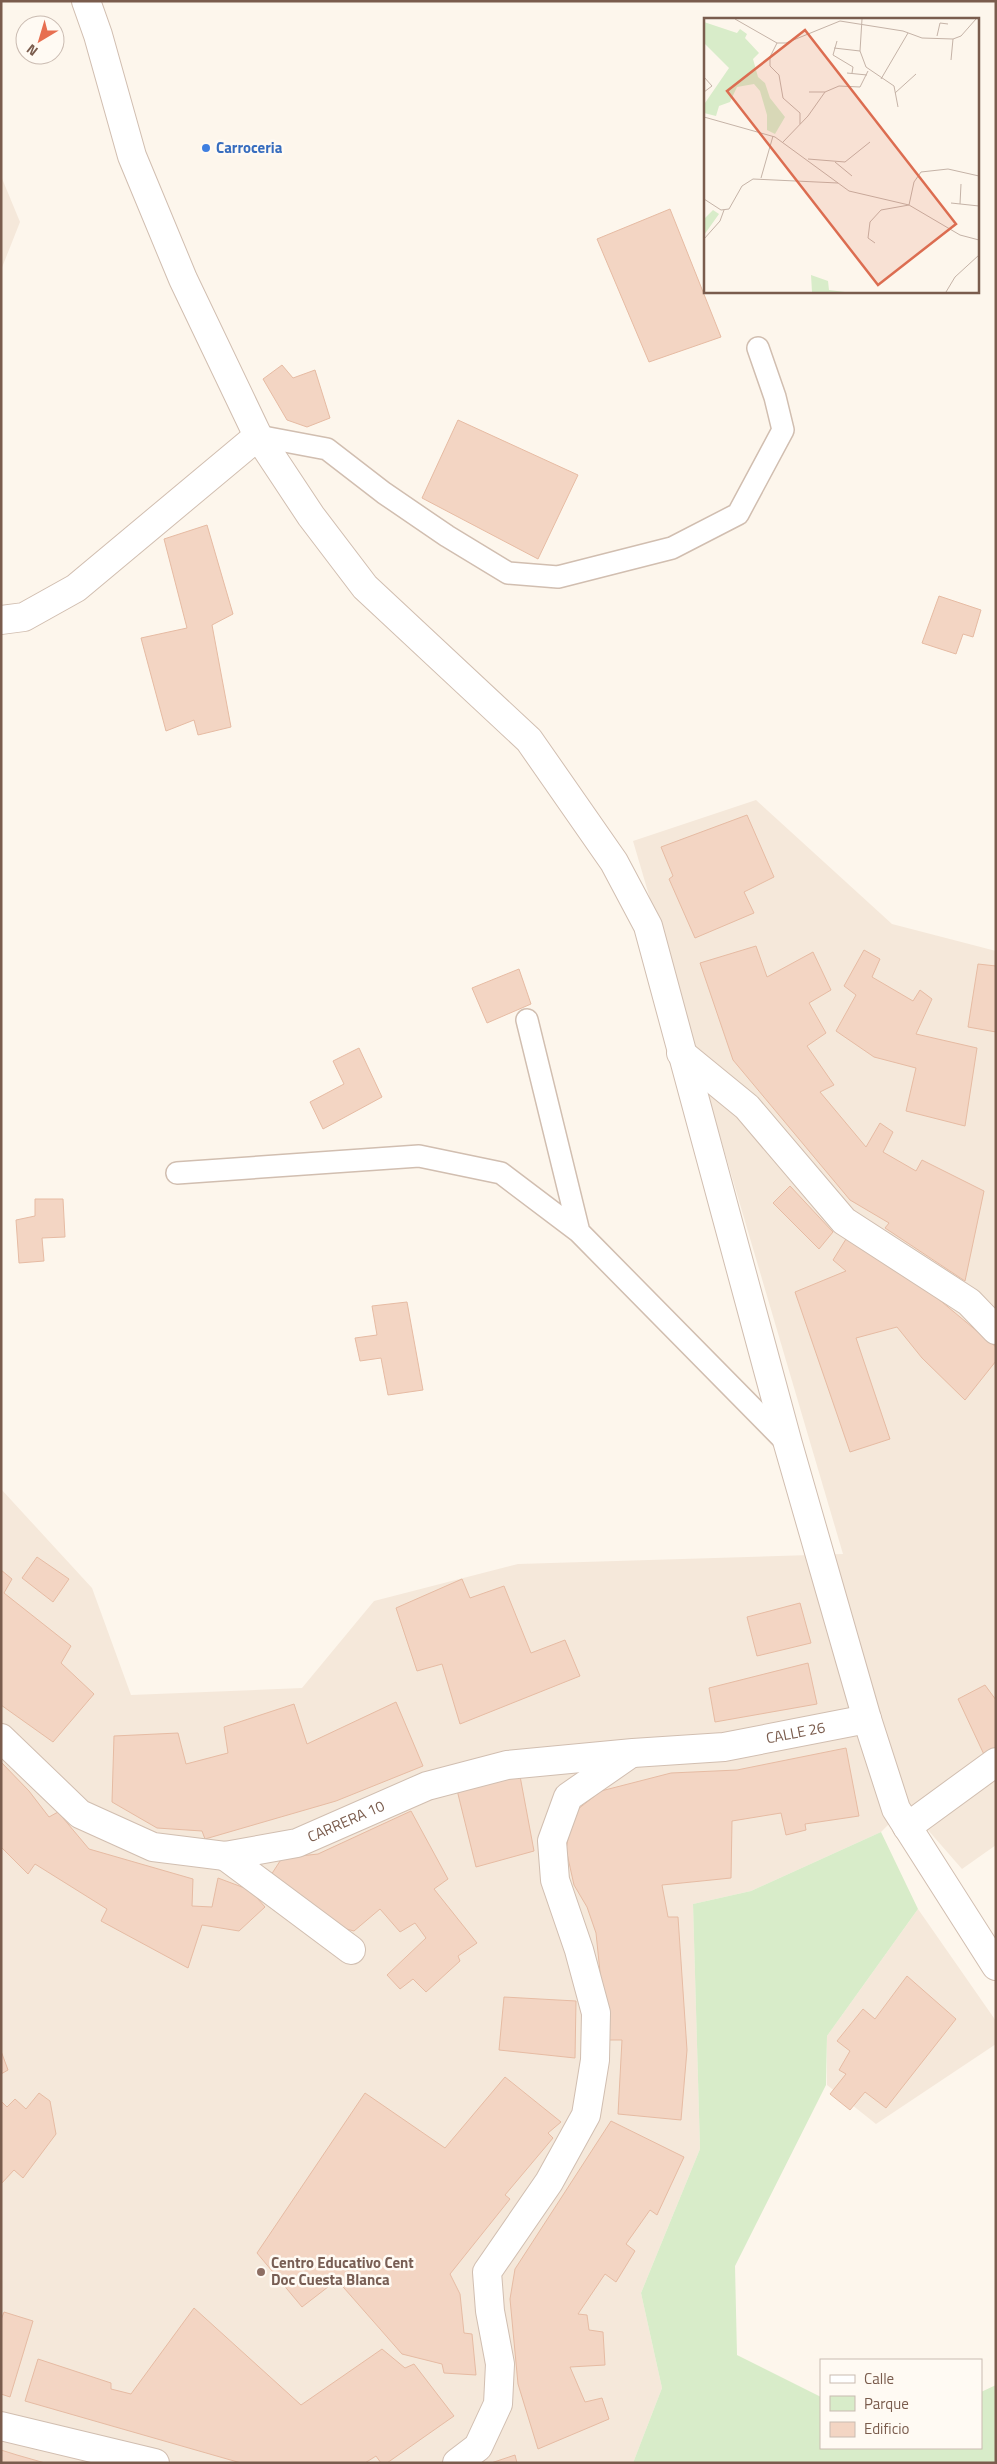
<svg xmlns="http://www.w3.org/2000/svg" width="997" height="2464" viewBox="0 0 997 2464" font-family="'Titillium Web',sans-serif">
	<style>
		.residential { fill: #f5e8da }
		.green { fill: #d8ecc9 }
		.building { fill: #f3d5c3; stroke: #e6bba3 }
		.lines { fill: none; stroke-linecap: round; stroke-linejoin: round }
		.service-casing { stroke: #d1beb0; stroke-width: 24 }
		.minor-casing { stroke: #d1beb0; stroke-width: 30 }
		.tertiary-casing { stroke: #d1beb0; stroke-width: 30 }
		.service { stroke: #fff; stroke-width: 21 }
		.minor { stroke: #fff; stroke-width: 28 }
		.tertiary { stroke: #fff; stroke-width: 28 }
		.shop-dot { fill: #3f7fe0; stroke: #fffaf3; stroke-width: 2 }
		.education-dot { fill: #8d6e63; stroke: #fffaf3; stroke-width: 2 }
		.labels { text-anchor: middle; stroke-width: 5; stroke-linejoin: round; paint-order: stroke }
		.shop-label { font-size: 15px; font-weight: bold; fill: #366cbe; stroke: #fffaf3; text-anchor: start }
		.street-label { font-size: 15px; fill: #7a5c4d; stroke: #fffaf3 }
		.education-label { font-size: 15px; font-weight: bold; fill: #785e54; stroke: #fffaf3; text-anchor: start }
		.inset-road { fill: none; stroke: #c5b3a7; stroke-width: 1 }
		.view { fill: #dc6d51; fill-opacity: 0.15; stroke: #dc6d51; stroke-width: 2.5 }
		.inset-edge { fill: none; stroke: #7a5c4d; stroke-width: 2.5 }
	</style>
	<rect width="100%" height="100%" fill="#fdf6ec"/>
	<path class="residential" d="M1,176L20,222L1,270Z
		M756,800L892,924L996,951V1845L962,1869L907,1806L881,1832L751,1891L693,1904L700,2149L641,2293L662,2388L633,2463H1V1489L92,1588L131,1695L302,1688L374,1601L518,1564L843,1554L633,841Z
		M918,1909L996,2021V2044L876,2124L827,2085V2036Z"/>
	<path class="green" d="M881,1832L918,1909L827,2036L826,2085L735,2266L737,2355L821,2397V2448H981V2392L996,2385V2463H633L662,2388L641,2293L700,2149L693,1904L751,1891Z"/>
	<path class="building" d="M670,209L721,337L649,362L597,239Z
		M282,365L293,378L315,370L330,418L307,427L287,420L263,379Z
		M458,420L578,475L538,559L422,498Z
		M207,525L233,614L212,625L231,727L198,735L194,720L166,731L141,638L187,628L164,539Z
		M939,596L981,610L973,637L963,634L956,654L922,643Z
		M747,815L774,877L744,892L754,913L695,938L669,879L673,876L661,847Z
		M756,946L767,977L813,952L831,990L809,1003L826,1033L807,1046L834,1085L820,1092L866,1147L880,1123L893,1132L883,1152L916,1171L922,1160L984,1191L965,1281L885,1228L889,1223L850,1200L733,1060L700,963Z
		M864,950L880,959L872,977L913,1001L920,990L932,999L916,1034L977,1048L965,1126L906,1111L916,1068L874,1057L836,1031L856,995L844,986Z
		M978,964L996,966V1032L968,1027Z
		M519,969L531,1004L487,1023L472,988Z
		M359,1048L382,1097L323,1129L310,1102L344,1084L333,1061Z
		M790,1186L833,1232L819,1249L773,1203Z
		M35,1199H63L65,1237L42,1238L44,1261L19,1263L16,1220L35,1216Z
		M846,1239L930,1292L996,1347V1361L965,1400L922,1358L897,1327L856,1338L890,1439L850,1452L795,1292L846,1271L833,1260Z
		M407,1302L423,1390L388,1395L381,1358L360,1361L355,1338L377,1335L372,1306Z
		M37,1557L69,1579L53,1602L22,1578Z
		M1,1570L12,1579L4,1593L71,1646L61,1663L94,1694L53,1742L1,1705Z
		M462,1579L470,1598L504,1586L531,1653L565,1640L580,1676L460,1724L442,1664L417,1671L396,1608Z
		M800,1603L811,1643L757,1656L747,1617Z
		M808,1663L817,1704L715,1722L709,1688Z
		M985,1685L996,1700V1758L988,1763L958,1699Z
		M396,1702L423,1766L336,1801L205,1839L202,1831L157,1828L112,1802L114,1736L178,1733L186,1764L228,1753L224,1727L294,1704L307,1744Z
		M846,1748L859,1816L805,1824L806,1830L786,1835L781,1813L732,1821L731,1878L662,1885L668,1917H678L687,2050L681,2120L618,2114L622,2040H607L596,1933L587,1907L574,1885L566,1849L573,1813L601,1791L671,1773L737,1770Z
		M1,1762L29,1791L49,1817L58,1812L89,1849L193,1879L192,1906L212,1907L218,1878L250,1890L265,1907L239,1931L202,1925L188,1968L101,1921L107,1909L35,1864L28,1874L1,1847Z
		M520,1776L534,1851L476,1867L457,1790Z
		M411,1811L448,1879L434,1889L477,1943L458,1956L460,1961L426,1992L413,1979L400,1989L387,1975L426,1938L415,1923L400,1932L380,1909L354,1931L335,1926L271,1875L282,1858L318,1854Z
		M907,1976L956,2019L886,2108L865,2092L850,2110L830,2094L846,2074L839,2070L850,2051L837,2041L863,2009L875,2019Z
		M504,1997L576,2001L575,2058L499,2050Z
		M1,2051L8,2070L1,2074Z
		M505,2077L561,2122L548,2133L553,2138L505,2195L510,2199L450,2274L460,2294L464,2333L472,2334L476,2375L444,2373L442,2364L402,2354L337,2280L302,2307L257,2253L365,2093L445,2148Z
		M39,2093L50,2101L56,2134L23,2178L14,2170L1,2184V2101L7,2107L15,2099L26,2109Z
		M611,2121L684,2157L657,2215L650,2210L626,2244L635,2251L616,2282L605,2274L578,2314L587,2315L589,2330L603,2332L605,2365L570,2367L585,2402L602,2398L609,2419L538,2449L518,2384L510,2299L515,2269Z
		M194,2308L301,2405L382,2349L405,2368L414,2364L454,2416L387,2463H381L376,2456L365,2463H241L25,2401L38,2359L111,2383V2389L131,2394Z
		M4,2312L33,2321L10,2397L1,2394V2320Z
		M1,2450L17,2455L45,2463H1Z
		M515,2455L517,2463H491Z"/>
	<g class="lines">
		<defs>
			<path id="service" d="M258,436L327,449L384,493L447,536L508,573L558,577L672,548L738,514L783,430L775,397L758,348
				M527,1020L579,1232
				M177,1173L419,1156L501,1173L579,1232L788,1444"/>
			<g id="minor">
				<path d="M1,620L24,617L76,588L258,436"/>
				<path d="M681,1053L747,1107L844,1221L969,1302L996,1330"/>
				<path id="s1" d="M1,1738L80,1814L153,1847L225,1856L297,1843L427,1786L507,1765L633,1753L724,1747L867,1719"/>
				<path d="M907,1827L996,1762"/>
				<path d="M225,1856L351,1950"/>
				<path d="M1,2426L155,2463"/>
				<path d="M457,2463L478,2447L498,2404L500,2364L490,2311L487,2272L549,2182L586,2115L595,2060L596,2013L579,1950L555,1880L552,1841L568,1797L630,1754"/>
			</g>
			<path id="tertiary" d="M86,1L98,35L132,156L183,279L258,436L311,516L365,587L529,740L614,862L648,926L788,1444L867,1719L896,1809L996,1966"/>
		</defs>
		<use href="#service" class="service-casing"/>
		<use href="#minor" class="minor-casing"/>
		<use href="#tertiary" class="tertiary-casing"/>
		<use href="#service" class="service"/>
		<use href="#minor" class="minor"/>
		<use href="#tertiary" class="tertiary"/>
	</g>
	<circle class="shop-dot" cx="206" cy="148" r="5"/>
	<circle class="education-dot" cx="261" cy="2272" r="5"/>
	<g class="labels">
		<g class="shop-label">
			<text x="216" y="153">Carroceria</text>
		</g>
		<g class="street-label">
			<text dy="5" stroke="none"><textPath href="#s1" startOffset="851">CALLE 26</textPath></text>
			<text dy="5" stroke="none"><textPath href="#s1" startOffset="389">CARRERA 10</textPath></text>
		</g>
		<g class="education-label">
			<text x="271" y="2268">Centro Educativo Cent<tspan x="271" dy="17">Doc Cuesta Blanca</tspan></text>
		</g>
	</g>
	<g transform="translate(704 18)">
		<rect width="275" height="275" fill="#fdf6ec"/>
		<path d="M0,4L33,15L36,11L43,16L41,20L55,35L49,41L54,59L61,65L66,80L81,99L71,116L63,112V97L56,73L50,66L33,69L26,84L15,88L12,98L0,95L1,85L25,50L0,25ZM9,192L15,196L0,217V201ZM107,257L124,263L125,272L141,274H108Z" fill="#d8ecc9"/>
		<path class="inset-road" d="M31,1L73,25H82L136,3L199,13L218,20L249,21L257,18L272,1M158,1L156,33L162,49L190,68L194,89M233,18L236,5L244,6M133,23L129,37L149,49L148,55M73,25L66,39V48L75,57L79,80L96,95V106M130,30L156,33M247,42L249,21M143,55L163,57M0,59L8,68L0,74M177,61L204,15M105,74H121M191,75L212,56M0,99L71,119L145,173L205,187L256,217L275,222M79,124L104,98L121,74L135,68L156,69L164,53M104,141L141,144L166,124M131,144L148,158M57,160L69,118M275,171V191M0,181L17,192L25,191L38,168L49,161L134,165M247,185L275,188M256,186L257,166M0,221L16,203L20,192M171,225L164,220L166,204L177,192L205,187L210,164L217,154L244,151L275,158M242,274L251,259L275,237"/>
		<path class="view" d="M101,12L252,206L174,267L23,73Z"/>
		<rect width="275" height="275" class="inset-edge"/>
	</g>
	<rect width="997" height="2464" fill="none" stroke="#7a5c4d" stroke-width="5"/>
	<rect x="820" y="2359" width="162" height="90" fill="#fffaf3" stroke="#cabbb1"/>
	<rect x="830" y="2375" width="25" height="8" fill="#ffffff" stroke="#cabbb1"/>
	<text x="864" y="2384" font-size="15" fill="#7a5c4d">Calle</text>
	<rect x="830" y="2396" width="25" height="15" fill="#d8ecc9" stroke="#cabbb1"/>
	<text x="864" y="2409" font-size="15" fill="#7a5c4d">Parque</text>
	<rect x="830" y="2422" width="25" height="15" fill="#f3d5c3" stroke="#cabbb1"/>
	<text x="864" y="2434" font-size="15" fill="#7a5c4d">Edificio</text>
	<g transform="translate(40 40) rotate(218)"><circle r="24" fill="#fffaf3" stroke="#cabbb1"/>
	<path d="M0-4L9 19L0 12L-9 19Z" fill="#e76f51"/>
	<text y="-8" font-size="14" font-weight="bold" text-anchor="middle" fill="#7a5c4d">N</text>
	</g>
</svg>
